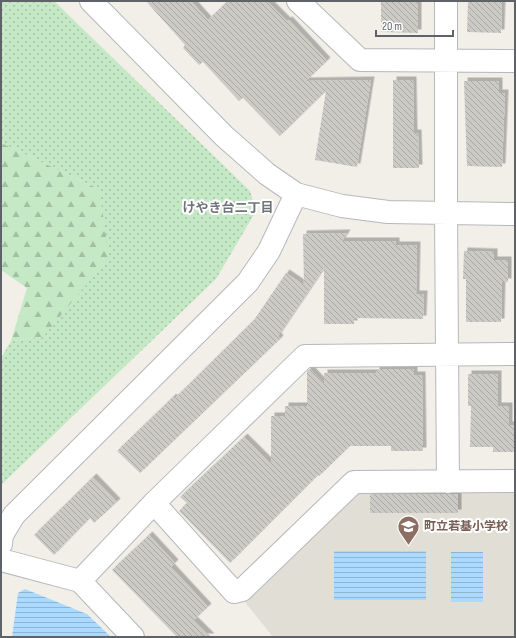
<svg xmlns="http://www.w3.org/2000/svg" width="516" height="638" viewBox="0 0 516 638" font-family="'Sofia Sans Condensed','Noto Sans JP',sans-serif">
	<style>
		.education { fill: #e1ded6 }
		.grass { fill: url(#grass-dots) }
		.forest { fill: url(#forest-firs) }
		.water { fill: url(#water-rules) }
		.building { fill: url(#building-back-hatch); filter: url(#shadow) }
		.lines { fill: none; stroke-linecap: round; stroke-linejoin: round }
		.minor-casing { stroke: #b5b8bc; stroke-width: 24 }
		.minor { stroke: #fff; stroke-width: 22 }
		.labels { text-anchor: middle; stroke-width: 4; stroke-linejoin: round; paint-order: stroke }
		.education-label { font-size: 12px; font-weight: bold; fill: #785e54; stroke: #fff; text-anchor: start }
		.neighbourhood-label { font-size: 13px; font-weight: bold; fill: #70757a; stroke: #fff }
	</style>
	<defs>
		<pattern id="grass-dots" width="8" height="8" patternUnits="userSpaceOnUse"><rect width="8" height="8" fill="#c5e8c5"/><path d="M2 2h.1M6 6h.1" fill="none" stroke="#a3c0a4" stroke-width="1.8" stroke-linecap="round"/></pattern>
		<pattern id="forest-firs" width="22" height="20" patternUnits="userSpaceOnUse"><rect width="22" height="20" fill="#c5e8c5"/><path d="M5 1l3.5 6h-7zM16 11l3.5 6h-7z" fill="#a3c0a4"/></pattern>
		<pattern id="water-rules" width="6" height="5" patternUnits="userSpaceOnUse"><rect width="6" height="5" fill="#aadaff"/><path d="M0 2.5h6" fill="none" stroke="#8eb4d2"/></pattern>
		<pattern id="building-back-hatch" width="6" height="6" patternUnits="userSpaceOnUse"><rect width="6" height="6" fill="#cccac5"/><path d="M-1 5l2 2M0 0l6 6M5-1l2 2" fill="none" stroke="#a9a8a4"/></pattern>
		<filter id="shadow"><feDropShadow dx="3.5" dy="-3.5" stdDeviation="0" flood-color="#0004"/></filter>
	</defs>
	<rect width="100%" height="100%" fill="#f1efe8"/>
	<path class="education" d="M515,488V637H273L245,602L359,489Z"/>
	<path class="grass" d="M1,1H54L250,191L256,211L216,279L1,485V358L11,341L43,337L99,189L1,143Z"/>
	<path class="forest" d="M1,143L99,189L109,257L43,337L11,341L27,288L1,270Z"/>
	<path class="water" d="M334,551H426V600H334Z
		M451,552H483V602H451Z
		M25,589L87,614L111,637H12L18,593Z"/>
	<path class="building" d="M146,1H191L208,20L228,1H267L287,21L289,20L327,61L306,81L371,80L357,167L315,160L326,91L280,136L243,98L239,101L203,62L199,65L183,48L185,45Z
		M381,1L418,2V33L381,32Z
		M468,1H502L501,33L467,32Z
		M393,80H413L414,133H418L419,168H393Z
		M464,81H499V93H505L502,167L467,166Z
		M347,233L342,241H396V245H417L416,294H424L423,319L354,318V324H324V268L278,336L280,339L140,473L117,451L173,397L174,399L254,320L286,273L304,285L303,234Z
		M464,251L494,252V260H508V282H502L501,322H466V279H463Z
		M310,369L324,384V373H376V369H414V375H422L423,451H391V446H350L319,476L318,475L230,563L179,511L187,503L180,497L244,437L271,464V416H285V406H307V371Z
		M468,374H498V406H509V425H515V452H493V447H470L471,406H468Z
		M93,477L117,502L94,523L90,518L54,555L34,535Z
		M370,494H458V513H370Z
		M149,535L175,563L171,567L208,607L194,620L211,637H177L112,570Z"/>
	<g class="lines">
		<defs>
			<path id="minor" d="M91,1L224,136L267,174L296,194L342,206L388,212L515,214
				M298,1L360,60L515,61
				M446,1V214L448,482
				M154,503L234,592L242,590L354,482L515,481
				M1,544L2,535L14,515L248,282L269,251L296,194
				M1,560L80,581L133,637
				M80,581L154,503L305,356L515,354"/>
		</defs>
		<use href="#minor" class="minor-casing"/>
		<use href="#minor" class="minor"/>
	</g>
	<defs>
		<symbol id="school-pin" viewBox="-11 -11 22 30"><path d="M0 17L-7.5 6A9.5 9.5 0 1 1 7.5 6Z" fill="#8d6e63" stroke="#fff"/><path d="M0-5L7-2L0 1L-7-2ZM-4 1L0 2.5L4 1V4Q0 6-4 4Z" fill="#fff"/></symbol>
	</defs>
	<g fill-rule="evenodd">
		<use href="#school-pin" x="396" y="514" width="25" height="34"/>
	</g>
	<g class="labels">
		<g class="education-label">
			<text x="424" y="530">町立若基小学校</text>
		</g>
		<g class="neighbourhood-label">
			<text x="228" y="212">けやき台二丁目</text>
		</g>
	</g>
	<rect width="516" height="638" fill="none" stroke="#5f6368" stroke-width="4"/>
	<path d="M376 30v6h77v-6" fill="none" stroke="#5f6368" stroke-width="2"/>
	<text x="382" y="30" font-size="12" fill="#5f6368" stroke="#ffffff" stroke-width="3" paint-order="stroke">20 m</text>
</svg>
